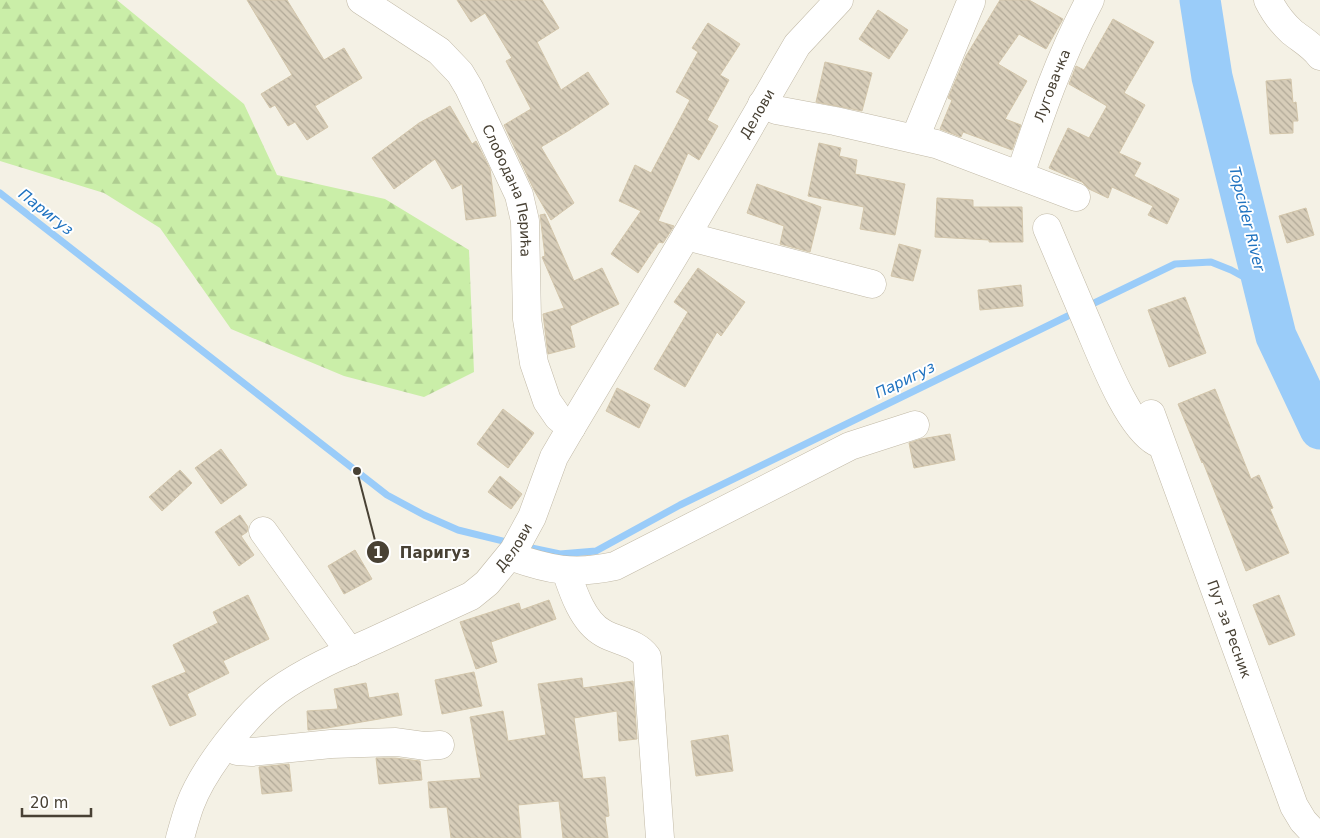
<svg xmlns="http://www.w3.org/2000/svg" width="1320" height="838" viewBox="0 0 1320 838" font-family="'DejaVu Sans',sans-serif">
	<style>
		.forest { fill: url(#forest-firs) }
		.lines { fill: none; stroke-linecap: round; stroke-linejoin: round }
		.stream { stroke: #9accf9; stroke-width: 7 }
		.river { stroke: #9accf9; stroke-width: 41 }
		.building { fill: url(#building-back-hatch); stroke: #d3c6ab }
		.minor-casing { stroke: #c1b9a6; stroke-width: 29 }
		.minor { stroke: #fff; stroke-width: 28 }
		.labels { text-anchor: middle; stroke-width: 4; stroke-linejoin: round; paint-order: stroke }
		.street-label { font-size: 14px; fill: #484134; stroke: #fff }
		.water-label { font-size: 15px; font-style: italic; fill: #2073c0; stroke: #fff }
		.leader { fill: none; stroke: #484134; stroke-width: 2 }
		.callout-dot { fill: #484134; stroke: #fff; stroke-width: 2 }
		.mark-label { font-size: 15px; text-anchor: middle; font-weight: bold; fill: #fff }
		.callout-label { font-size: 15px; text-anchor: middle; font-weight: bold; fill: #484134; stroke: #fff; stroke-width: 4; stroke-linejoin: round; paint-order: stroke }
	</style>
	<defs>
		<pattern id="forest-firs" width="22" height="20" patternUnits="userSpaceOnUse" patternTransform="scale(1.25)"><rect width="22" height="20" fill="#caeea8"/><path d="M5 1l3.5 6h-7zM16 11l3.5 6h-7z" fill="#afcd91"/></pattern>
		<pattern id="building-back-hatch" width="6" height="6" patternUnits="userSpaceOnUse" patternTransform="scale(1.25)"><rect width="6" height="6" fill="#d7cdb9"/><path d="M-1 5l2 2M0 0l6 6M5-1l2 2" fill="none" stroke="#b0a897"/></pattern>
	</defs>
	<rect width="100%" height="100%" fill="#f4f1e5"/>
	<path class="forest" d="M0,0H117L244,104L277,175L385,199L469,250L474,372L424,397L344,376L231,329L160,228L104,193L0,161Z"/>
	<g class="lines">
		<path class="stream" d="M0,193L387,495L424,515L458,530L511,543
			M1086,307L1175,264L1211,262L1231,270L1264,288
			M522,546L560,554L596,551L680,505L1076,312"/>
		<path class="river" d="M1200,0L1212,77L1276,336L1320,429"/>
	</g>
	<path class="building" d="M247,0H287L324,60L344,48L362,78L315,106L328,127L307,140L295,122L288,126L275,105L270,108L261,94L292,75Z
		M457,0H542L559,28L537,42L561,90L588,72L609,104L568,131L541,147L574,203L551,220L534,190L504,125L531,109L506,61L512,58L485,13L471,22Z
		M1000,0H1029L1063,19L1046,49L1019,34L998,64L1027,81L1005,119L1021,125L1012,150L963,132L961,137L940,129L952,100L948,98L966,56Z
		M878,10L908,30L889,59L859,39Z
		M1113,19L1154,42L1124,93L1145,105L1119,153L1141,163L1134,176L1179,199L1167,224L1148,215L1153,206L1112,187L1108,198L1089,189L1082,182L1049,168L1068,128L1089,138L1107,106L1069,84L1076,66L1084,70Z
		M708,23L740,44L720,75L729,80L707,120L718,126L699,160L688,153L658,221L674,226L663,243L659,242L638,273L611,254L641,211L619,201L635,165L651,173L690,100L676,92L698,52L692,48Z
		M825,62L872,73L862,111L816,102Z
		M1291,79L1293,103L1296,102L1298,121H1293V133L1270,134L1266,81Z
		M450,106L472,144L476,141L490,169L496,216L466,220L462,184L452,189L435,159L394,189L372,158L419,123Z
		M819,143L841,148L839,156L857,160L855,174L905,184L895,235L860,229L864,207L808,196Z
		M757,184L821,207L810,252L780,244L784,226L747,213Z
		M937,198L973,200V207H1022L1023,242H989V240L935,237Z
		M1306,208L1314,235L1287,243L1279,216Z
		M545,214L574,281L602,268L619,304L570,326L575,347L548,354L543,314L564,308L542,257L545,256L540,215Z
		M899,244L921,250L913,281L891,276Z
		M698,268L745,302L721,336L717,332L685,387L654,369L688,312L674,302Z
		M1021,285L1023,306L980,310L978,290Z
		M1185,297L1206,353L1169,367L1148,310Z
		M617,388L650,405L639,428L606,411Z
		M1215,389L1251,479L1259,475L1273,508L1270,509L1289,553L1246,571L1203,462L1202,463L1178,404Z
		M503,409L534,433L508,468L477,444Z
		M950,434L955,460L914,468L909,443L921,439Z
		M221,449L247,485L221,504L195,468Z
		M180,470L192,483L162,511L149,497Z
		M500,476L522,494L511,509L488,492Z
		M240,515L248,527L247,532L241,536L254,555L239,566L215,532Z
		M355,550L372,579L344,594L328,566Z
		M248,595L269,639L223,661L229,673L187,694L196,715L170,726L152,686L186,672L173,645L218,623L213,612Z
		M1279,595L1295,635L1269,645L1253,605Z
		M549,600L556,619L491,642L497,662L476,669L460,622L519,603L521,610Z
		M474,672L482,706L442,714L435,680Z
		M582,678L583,688L633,681L637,739L619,741L617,711L574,718L583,779L605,777L609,816L605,817L608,838H563L559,801L518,805L521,838H451L447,807L430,808L428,782L481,778L470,717L503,711L508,741L546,735L538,684Z
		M366,683L369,698L398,693L402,715L327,728L308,730L307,711L338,709L334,689Z
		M728,735L733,771L696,776L691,741Z
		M376,758H395L420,761L422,780L379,784Z
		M289,764L292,791L262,794L259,767Z"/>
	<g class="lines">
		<defs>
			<g id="minor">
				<path id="s1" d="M361,0L439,51L460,73L469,88L519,195L525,221L527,319L534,363L547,401L558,417L571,428"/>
				<path d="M1268,0C1274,12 1282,23 1292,32C1302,40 1313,46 1320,56"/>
				<path d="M762,104L776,110L835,121L936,144L1076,197"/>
				<path d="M915,138L971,2"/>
				<path id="s2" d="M1020,175C1040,115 1060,56 1090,0"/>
				<path d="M1047,228C1060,259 1073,290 1086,320C1100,352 1127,426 1156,442"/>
				<path d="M686,236L872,284"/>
				<path id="s3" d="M1151,414L1294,806L1303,821L1319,838"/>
				<path d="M263,531L350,652"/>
				<path d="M510,556C549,570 574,575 615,566L850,446L915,425"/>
				<path d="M566,571C573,592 583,622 603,633C619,642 636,642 647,657L660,838"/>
				<path d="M226,746L237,751L252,752L331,744L396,742L425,746L440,745"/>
				<path id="s4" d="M180,838C183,827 186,816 190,805C203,770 246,714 277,691C305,671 339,656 371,642C404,627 438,611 471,596L487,583L514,550L532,517L554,457L571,428L686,236L797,45L839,0"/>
			</g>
		</defs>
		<use href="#minor" class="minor-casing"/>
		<use href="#minor" class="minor"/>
	</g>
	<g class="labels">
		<g class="street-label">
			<text dy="5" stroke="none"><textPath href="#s2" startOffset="95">Луговачка</textPath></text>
			<text dy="5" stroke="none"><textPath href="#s4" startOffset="959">Делови</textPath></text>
			<text dy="5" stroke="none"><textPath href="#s1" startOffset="252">Слободана Перића</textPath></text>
			<text dy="5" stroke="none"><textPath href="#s4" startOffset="461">Делови</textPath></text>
			<text dy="5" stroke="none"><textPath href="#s3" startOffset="229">Пут за Ресник</textPath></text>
		</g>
		<g class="water-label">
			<text transform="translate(46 212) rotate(38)" y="5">Паригуз</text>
			<text transform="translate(1247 219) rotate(76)" y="5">Topcider River</text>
			<text transform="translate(905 380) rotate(-26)" y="5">Паригуз</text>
		</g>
	</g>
	<path class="leader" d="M357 471L378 552"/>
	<g class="callout-dot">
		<circle cx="357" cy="471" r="5"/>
		<circle cx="378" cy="552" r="12"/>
	</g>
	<g class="mark-label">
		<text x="378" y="558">1</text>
	</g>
	<g class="callout-label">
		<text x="435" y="558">Паригуз</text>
	</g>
	<path d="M22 808v8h69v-8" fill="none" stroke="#484134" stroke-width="2.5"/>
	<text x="30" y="808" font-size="15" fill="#484134" stroke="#ffffff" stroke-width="4" paint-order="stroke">20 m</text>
</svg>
